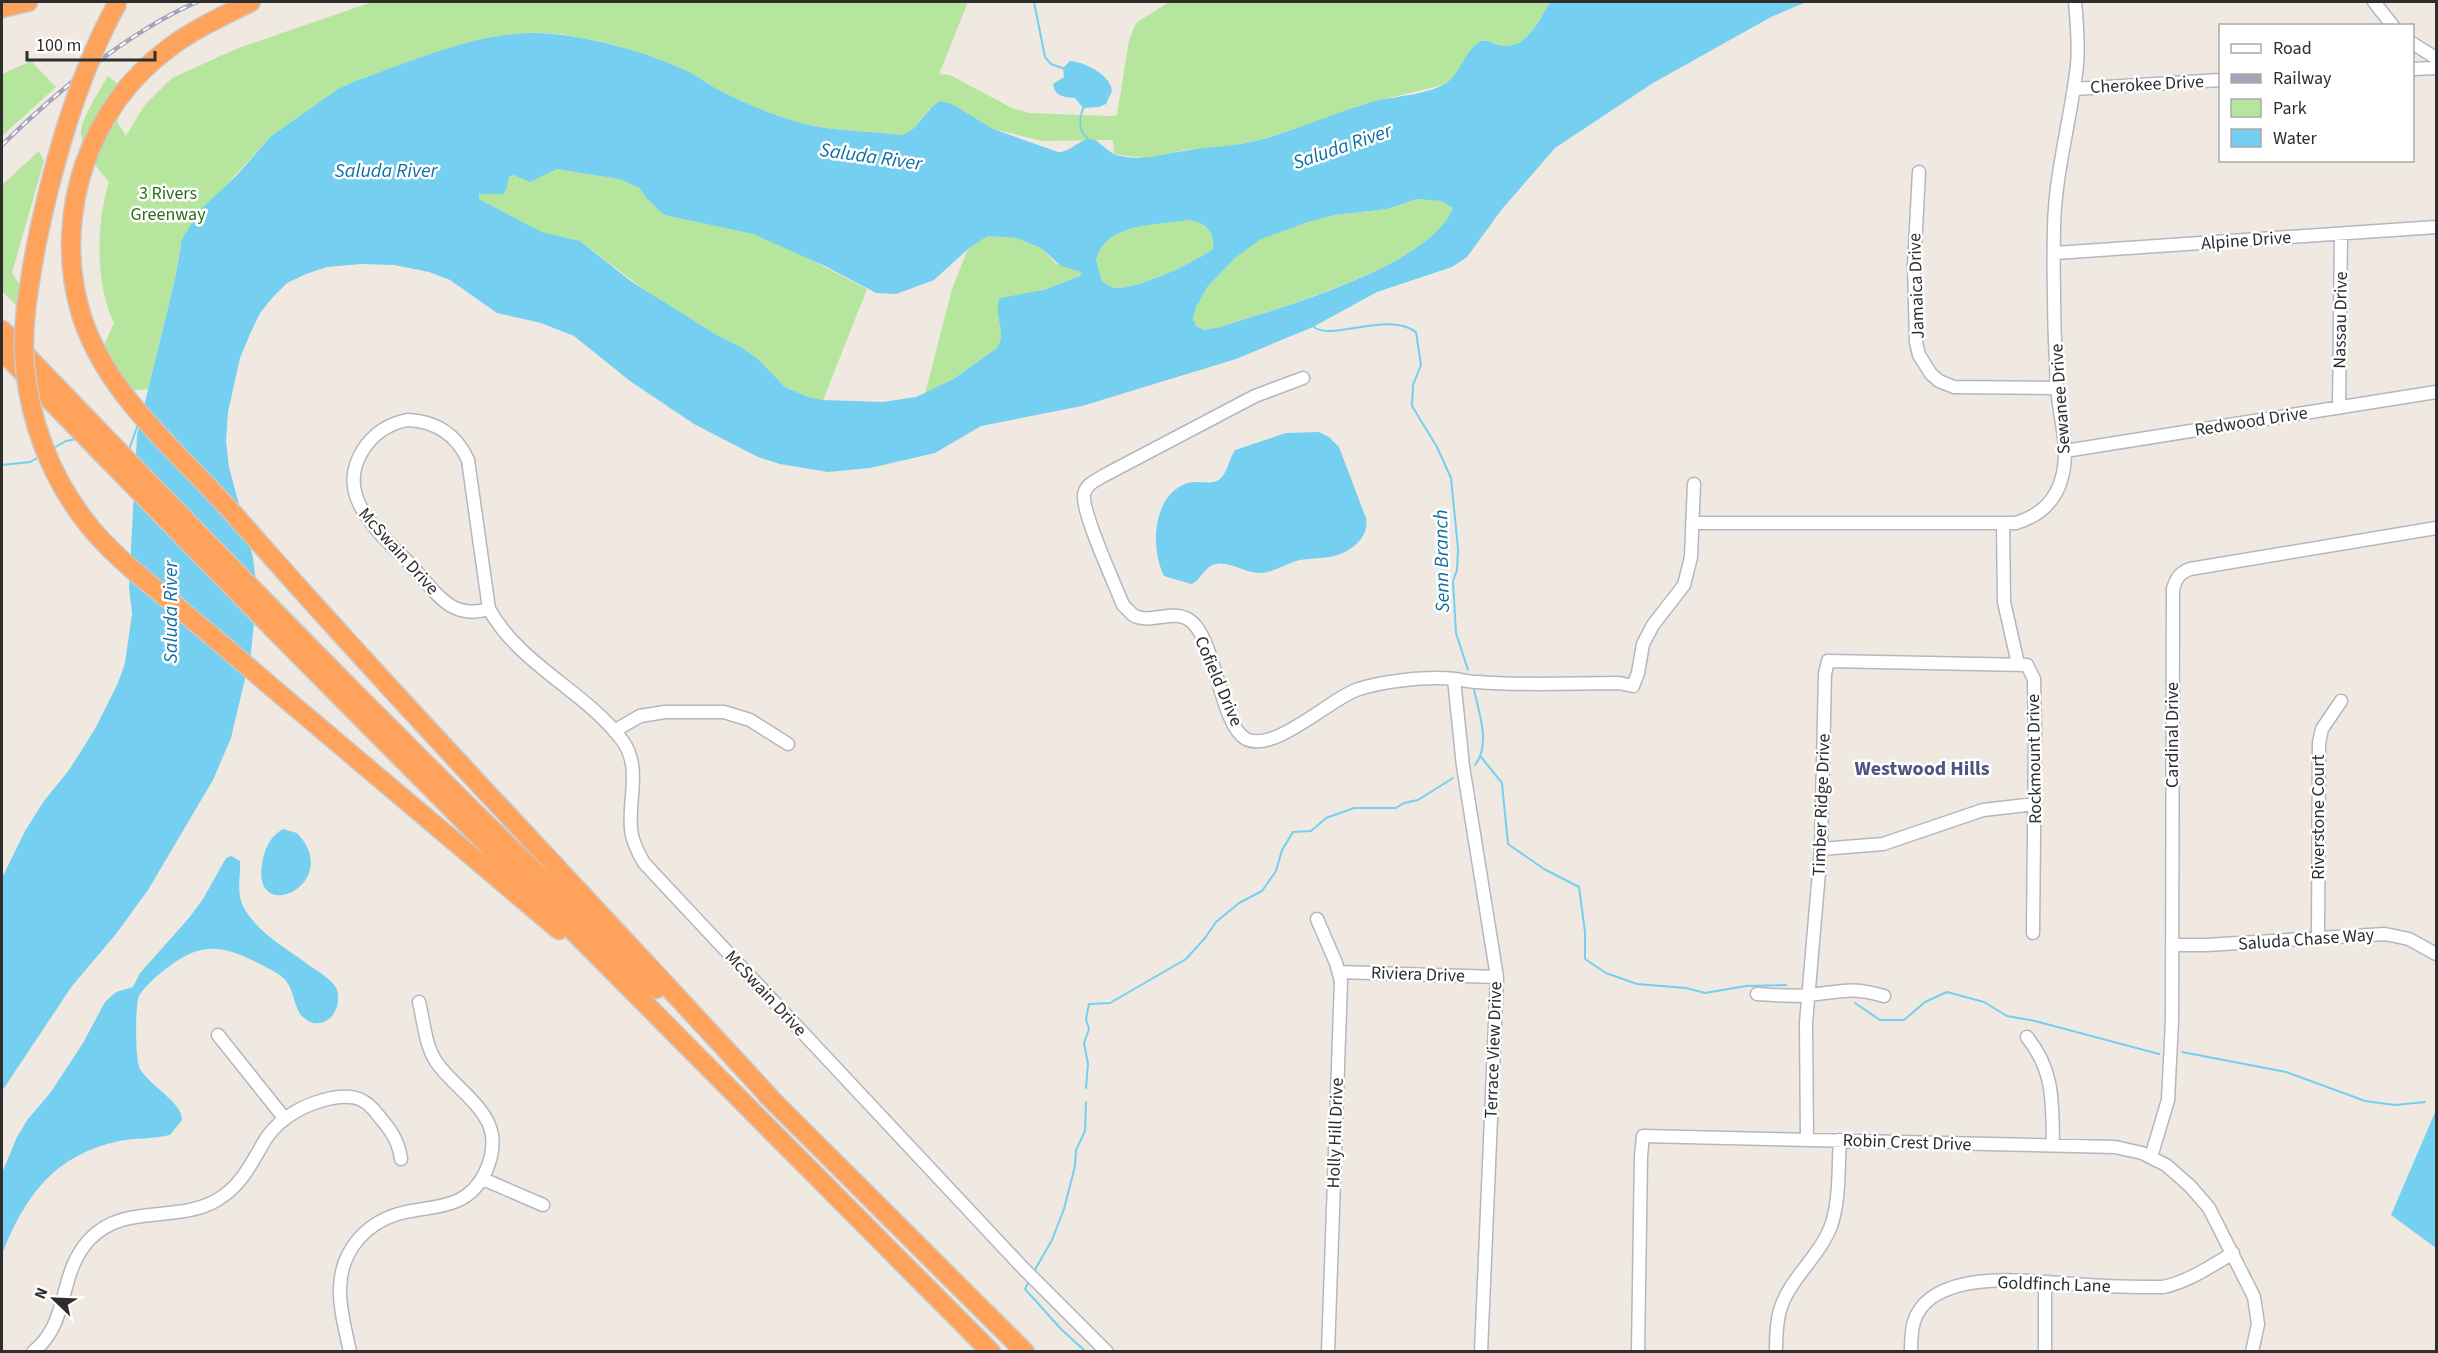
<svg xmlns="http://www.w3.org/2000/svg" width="2438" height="1353" viewBox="0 0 2438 1353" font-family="'Source Sans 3',sans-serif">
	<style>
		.green { fill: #b6e59e }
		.water { fill: #75cff0; fill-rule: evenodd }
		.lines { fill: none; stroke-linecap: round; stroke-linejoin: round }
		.stream { stroke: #75cff0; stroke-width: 2 }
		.minor-casing { stroke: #b4b7c1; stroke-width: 15 }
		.highway-casing { stroke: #c9c9c9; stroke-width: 21 }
		.minor { stroke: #fff; stroke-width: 12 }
		.highway { stroke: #ffa35c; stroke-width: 18 }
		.rail-casing { stroke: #a3a6b8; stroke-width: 4.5 }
		.rail { stroke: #fff; stroke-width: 2; stroke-dasharray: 7; stroke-linecap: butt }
		.highway-bridge-casing { stroke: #c9c9c9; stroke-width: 21; stroke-linecap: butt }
		.highway-bridge { stroke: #ffa35c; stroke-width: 18 }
		.labels { text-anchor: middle; stroke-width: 5; stroke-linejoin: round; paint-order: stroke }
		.street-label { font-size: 18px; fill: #2e2e2e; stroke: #fff }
		.park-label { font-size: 18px; fill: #2c6e1b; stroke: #fff }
		.water-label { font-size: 20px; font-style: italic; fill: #0d6fa3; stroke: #fff }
		.neighbourhood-label { font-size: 20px; font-weight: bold; fill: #4d5680; stroke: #fff }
	</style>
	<rect width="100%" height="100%" fill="#efe9e1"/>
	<path class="green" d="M372,2H968L939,74L950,75L1012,108L1029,113L1110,116L1117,115L1129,40L1136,23L1169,2H1550C1540,18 1530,45 1508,46C1499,47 1493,41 1485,40L1466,59L1455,76L1443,85L1360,105L1302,128L1251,142L1223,147L1184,150L1150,159L1114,154L1113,140L1042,141L993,129L952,104L929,109C921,120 914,132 901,135C862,130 825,132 788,119C766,112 742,102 721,91C710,86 700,77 689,72C650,53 575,31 531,33C471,35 411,62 355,81L338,89L271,136L218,194L180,248L175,279L148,389L120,392L99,374L101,352L114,323C95,285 96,222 109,182C98,168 81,151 81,132C81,119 101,88 108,76L120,86L125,102L117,122L126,136L144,106L172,78L236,49Z
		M31,61L56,87L2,136V74Z
		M39,151L44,161L12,273L22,289L19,308L2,291V185Z
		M557,169L619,179L640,188L646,198L664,215L753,234L798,253L867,289L823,400L808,397L785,387L758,359L741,347L715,334L657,299L580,241L542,232L479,199V194H503L507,188L509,177L513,175C528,184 542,175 557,169Z
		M1417,199L1441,201L1453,207C1451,212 1450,217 1448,220C1420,267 1272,310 1220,327L1204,330L1196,326L1193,319L1196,307L1208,286L1235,258L1261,238L1308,222L1335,215L1387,209Z
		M1187,220C1205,222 1215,230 1213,249C1193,263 1139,289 1115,288C1110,287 1106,284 1102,281L1096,260C1107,221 1154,227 1187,220Z
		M988,236L1016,238L1041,248L1055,263L1081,272L1080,276L998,306C1001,320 1006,335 997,348L952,380L925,394L952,289L968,249Z"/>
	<path class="water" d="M1550,2H1806L1771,17L1653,83L1555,148L1502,209L1467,257L1452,267L1377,292L1313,327L1236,359L1082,406L981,426L935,453L870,468L828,472L780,464L758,457L694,424L630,381L574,336L541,323L497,313L450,280L429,272L394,265L361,264L327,267L306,274L287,283L273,297L260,313L250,334L240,358L228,412L226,441L229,467L253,558L257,590L251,653L231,738L213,780L148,890L116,934L72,986L2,1091V878L25,831L44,801L69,770L95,729L118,683L125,663L132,614L129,587L137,435L175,279L182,239L200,210L237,175L271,136L338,89L355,81C411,62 471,34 531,33C576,32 649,52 689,72C700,77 710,86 721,91C742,102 766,112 788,119C825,132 862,130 901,135C919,131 924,110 940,101L952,104L993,129L1058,152C1072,152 1079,138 1093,139C1103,144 1109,154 1120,156C1144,161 1159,155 1183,151C1205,147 1228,147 1251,142C1291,133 1328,115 1368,103C1392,96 1421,96 1443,85C1461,75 1462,55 1478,43C1486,37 1491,43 1499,45C1526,52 1539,20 1550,2ZM557,169L619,179L640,188L646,198L664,215L753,234L827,267L876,293L896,294L934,280L968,249L988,236L1016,238L1041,248L1061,266L1081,272L1080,276L1043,290L1000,298C992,314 1008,331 997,348L952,380L916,397L883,402L823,400L808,397L785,387L758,359L741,347L715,334L632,282L580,241L542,232L479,199V194H503L507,188L509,177L513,175L530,182ZM1417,199L1441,201L1453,208C1430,267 1278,308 1220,327L1204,330L1196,326L1193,319L1196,307L1208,286L1235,258L1261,239L1308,222L1335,215L1387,209ZM1187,220C1205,222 1215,230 1213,249C1193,263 1139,289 1115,288C1110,287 1106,284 1102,281L1096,260C1107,221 1154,227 1187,220Z
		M1070,61C1085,62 1111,75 1112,91L1106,104L1099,107L1083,108L1075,98C1064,97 1055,97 1053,84L1064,77L1063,68Z
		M1319,432L1329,437L1339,447L1366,518C1370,539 1348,554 1329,557C1318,559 1306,558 1296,561C1284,565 1274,572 1261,573C1246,574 1231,561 1216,564C1204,566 1202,580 1191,584L1164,576C1150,548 1152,494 1188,483C1199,480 1211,486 1220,479C1228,472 1229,459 1235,450L1286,433Z
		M283,829L297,833C345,883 252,927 262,864C264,850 270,836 283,829Z
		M231,856L240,861C241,876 236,891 243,906C256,932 288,949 310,966C319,972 329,978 335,986C338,990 338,994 338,999C338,1018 319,1031 304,1018C294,1010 295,992 286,981C280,973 269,969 260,964C216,941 196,943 157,976C151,981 143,989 139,996C135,1005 135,1060 140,1069C149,1085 183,1103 182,1120L170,1135C153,1139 136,1138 119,1141C54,1155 25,1196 2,1254V1173L17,1137L28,1119L51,1092L83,1043L105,1002L116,992L133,987L140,973L189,918L203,899L226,858Z
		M2436,1110V1248L2391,1215Z"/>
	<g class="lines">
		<path class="stream" d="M1034,2L1045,57L1051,64L1065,69
			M1084,106C1079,118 1077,130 1088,139
			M1312,325C1326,344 1387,310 1416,332L1421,365L1413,385L1412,406L1437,447L1451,478L1458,549L1457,570L1453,581L1456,633L1468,670
			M52,449L66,441L76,439
			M129,450L138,424
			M2,465L30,462L39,457
			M1474,690C1479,713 1491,744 1475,765
			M1481,757L1502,783L1508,844L1544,869L1579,887L1585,932V959L1606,973L1637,984L1686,988L1705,993L1746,986L1786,985
			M1855,1003L1880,1020H1904L1925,1002L1947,992L1984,1002L2007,1016L2035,1021L2159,1054
			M2182,1052L2286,1072L2365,1101L2395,1105L2425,1102
			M1086,1088L1088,1064L1084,1043L1089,1029L1086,1019L1089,1004L1110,1003L1186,959L1205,938L1216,922L1239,903L1262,891L1276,871L1282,850L1293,832L1311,831L1326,818L1354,808H1396L1404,803L1418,800L1453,778
			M1033,1273L1052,1240L1064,1209L1075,1166L1076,1150L1085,1131L1086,1102
			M1029,1281L1025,1289L1061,1329L1086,1352"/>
		<defs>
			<path id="minor" d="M2374,2L2393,26
				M2412,43L2436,58
				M2412,69L2436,68
				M2074,89L2220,80
				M1919,172L1914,266L1916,342L1919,355L1931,374L1939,381L1954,387L2057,388
				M2055,253L2436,227
				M1303,378L1255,396L1103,476C1095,481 1085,485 1084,495C1082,514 1115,584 1123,605C1126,608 1130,612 1133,615C1152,626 1176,605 1194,624C1217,649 1221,725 1246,739C1274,753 1329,700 1356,690C1381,681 1428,676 1455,679C1463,680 1470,682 1478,682C1524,686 1573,683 1619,683L1633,686L1638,673L1643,644L1653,625L1684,585L1691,557L1694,484
				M2339,407L2341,234
				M407,420C436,421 456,434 468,460L489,609C476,613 465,613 453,607C437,598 424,579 411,565C381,534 333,497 363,450C373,434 388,424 407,420Z
				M2065,451L2436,392
				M1692,523H2016C2039,516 2056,501 2062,477C2070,448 2059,416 2057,387C2054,334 2053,280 2054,227C2055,173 2071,119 2077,65C2079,44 2077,23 2075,2
				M2003,524L2004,602L2018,664
				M489,609C520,665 584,690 622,740C642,767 628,799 631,829C632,841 638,852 644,863L1023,1268L1107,1352
				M1454,679L1463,766L1497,977L1481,1352
				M614,731L640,716L665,712H724L750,720L788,744
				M1821,849L1883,844L1983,810L2035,804
				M1317,919L1336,963L1341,981L1328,1352
				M2318,938L2319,743L2322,729L2341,701
				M2172,945H2206L2385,934L2409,939L2436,954
				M1339,972L1497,977
				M1757,994C1774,995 1793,997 1809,995C1843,992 1849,986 1884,996
				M218,1035L285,1119
				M2027,1037C2055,1072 2052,1103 2053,1145
				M1807,1139L1806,1023L1821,849L1825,674L1828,661L2027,665L2034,679L2035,733L2033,933
				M2151,1157L2168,1100L2172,1021L2173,589C2176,579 2179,573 2190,569L2436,528
				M483,1179L543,1205
				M2045,1283V1352
				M33,1352C71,1321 57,1275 89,1240C124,1202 176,1224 217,1200C243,1185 252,1161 267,1137C282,1116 307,1103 332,1098C349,1095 361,1096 373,1109C387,1126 398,1137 401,1159
				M350,1352C346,1332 339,1308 340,1288C341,1249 368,1220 406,1212C423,1208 443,1208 459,1200C482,1189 495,1159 492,1135C488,1107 453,1086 437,1063C425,1046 424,1022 419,1002
				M1638,1352L1641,1156L1643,1136L2115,1147L2142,1153L2166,1165L2190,1186L2209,1208L2254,1297L2258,1324L2252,1352
				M1776,1352C1776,1338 1776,1324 1780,1310C1790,1277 1821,1256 1832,1223C1840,1197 1838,1167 1840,1140
				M1911,1352C1911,1330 1912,1312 1931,1298C1970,1270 2043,1283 2089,1285C2114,1287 2138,1287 2163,1287C2188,1282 2211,1266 2233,1253"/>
			<path id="highway" d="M251,2C223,16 194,29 169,48C89,107 54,212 79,307C102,394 182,454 239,520C413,718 597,908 775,1103
				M2,8L28,2
				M2,330C216,553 432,775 656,989
				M2,351L289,645L991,1352
				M268,684L559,930
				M767,1095L1025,1352"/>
		</defs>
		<use href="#minor" class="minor-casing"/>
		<use href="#highway" class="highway-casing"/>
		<use href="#minor" class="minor"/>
		<use href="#highway" class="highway"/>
		<defs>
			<path id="rail" d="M2,145C56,92 128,32 197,2"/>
		</defs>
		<use href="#rail" class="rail-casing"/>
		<use href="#rail" class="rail"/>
		<defs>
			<path id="highway-bridge" d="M118,2C77,76 53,163 36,246C29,286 21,326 25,367C30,421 50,474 83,518C106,549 137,574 168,599C201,627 235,655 268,684"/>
		</defs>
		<use href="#highway-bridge" class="highway-bridge-casing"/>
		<use href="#highway-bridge" class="highway-bridge"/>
	</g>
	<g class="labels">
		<g class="street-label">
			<text transform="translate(2147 84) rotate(-3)" y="6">Cherokee Drive</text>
			<text transform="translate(2246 240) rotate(-4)" y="6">Alpine Drive</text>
			<text transform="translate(1916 286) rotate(-92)" y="6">Jamaica Drive</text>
			<text transform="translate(2340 320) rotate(-89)" y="6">Nassau Drive</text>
			<text transform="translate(2060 399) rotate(-94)" y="6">Sewanee Drive</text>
			<text transform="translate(2251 421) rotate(-9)" y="6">Redwood Drive</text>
			<text transform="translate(399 551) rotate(48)" y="6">McSwain Drive</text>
			<text transform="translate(1219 681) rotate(67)" y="6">Cofield Drive</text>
			<text transform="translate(2172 735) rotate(-90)" y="6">Cardinal Drive</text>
			<text transform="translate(2034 759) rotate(-91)" y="6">Rockmount Drive</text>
			<text transform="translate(1821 805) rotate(-88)" y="6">Timber Ridge Drive</text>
			<text transform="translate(2318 817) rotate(-90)" y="6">Riverstone Court</text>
			<text transform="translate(2306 939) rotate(-4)" y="6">Saluda Chase Way</text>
			<text transform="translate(1418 974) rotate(2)" y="6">Riviera Drive</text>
			<text transform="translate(766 993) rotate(47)" y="6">McSwain Drive</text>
			<text transform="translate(1493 1050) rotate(-88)" y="6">Terrace View Drive</text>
			<text transform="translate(1335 1133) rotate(-88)" y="6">Holly Hill Drive</text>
			<text transform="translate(1907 1142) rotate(2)" y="6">Robin Crest Drive</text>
			<text transform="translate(2054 1284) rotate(2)" y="6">Goldfinch Lane</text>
		</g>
		<g class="park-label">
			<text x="168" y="199">3 Rivers<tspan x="168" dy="21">Greenway</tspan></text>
		</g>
		<g class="water-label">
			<text transform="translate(1342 146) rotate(-19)" y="7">Saluda River</text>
			<text transform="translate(871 156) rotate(8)" y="7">Saluda River</text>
			<text x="386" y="177">Saluda River</text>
			<text transform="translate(1441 561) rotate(-91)" y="7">Senn Branch</text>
			<text transform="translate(170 612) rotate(-90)" y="7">Saluda River</text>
		</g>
		<g class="neighbourhood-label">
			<text x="1922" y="775">Westwood Hills</text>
		</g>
	</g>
	<rect width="2438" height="1353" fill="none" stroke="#2e2e2e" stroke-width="6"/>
	<rect x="2219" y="24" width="195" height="138" fill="#ffffff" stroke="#ababab" stroke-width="1.5"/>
	<rect x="2231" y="44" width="30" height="9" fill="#ffffff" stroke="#ababab" stroke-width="1.5"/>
	<text x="2273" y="54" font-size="18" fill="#2e2e2e">Road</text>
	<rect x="2231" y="74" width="30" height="9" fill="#a3a6b8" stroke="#ababab" stroke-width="1.5"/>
	<text x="2273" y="84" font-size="18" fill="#2e2e2e">Railway</text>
	<rect x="2231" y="99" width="30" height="18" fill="#b6e59e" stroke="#ababab" stroke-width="1.5"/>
	<text x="2273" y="114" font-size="18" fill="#2e2e2e">Park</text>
	<rect x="2231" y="129" width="30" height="18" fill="#75cff0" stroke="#ababab" stroke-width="1.5"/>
	<text x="2273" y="144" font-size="18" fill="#2e2e2e">Water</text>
	<g transform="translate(54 1299) rotate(293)" stroke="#ffffff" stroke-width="4.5" paint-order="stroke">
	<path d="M0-4.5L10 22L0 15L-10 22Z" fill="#2e2e2e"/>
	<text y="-9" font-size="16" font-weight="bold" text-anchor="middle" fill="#2e2e2e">N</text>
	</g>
	<path d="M27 51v9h128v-9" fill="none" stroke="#2e2e2e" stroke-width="3"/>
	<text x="36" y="51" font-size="18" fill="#2e2e2e" stroke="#ffffff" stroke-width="4.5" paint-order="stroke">100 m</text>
</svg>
